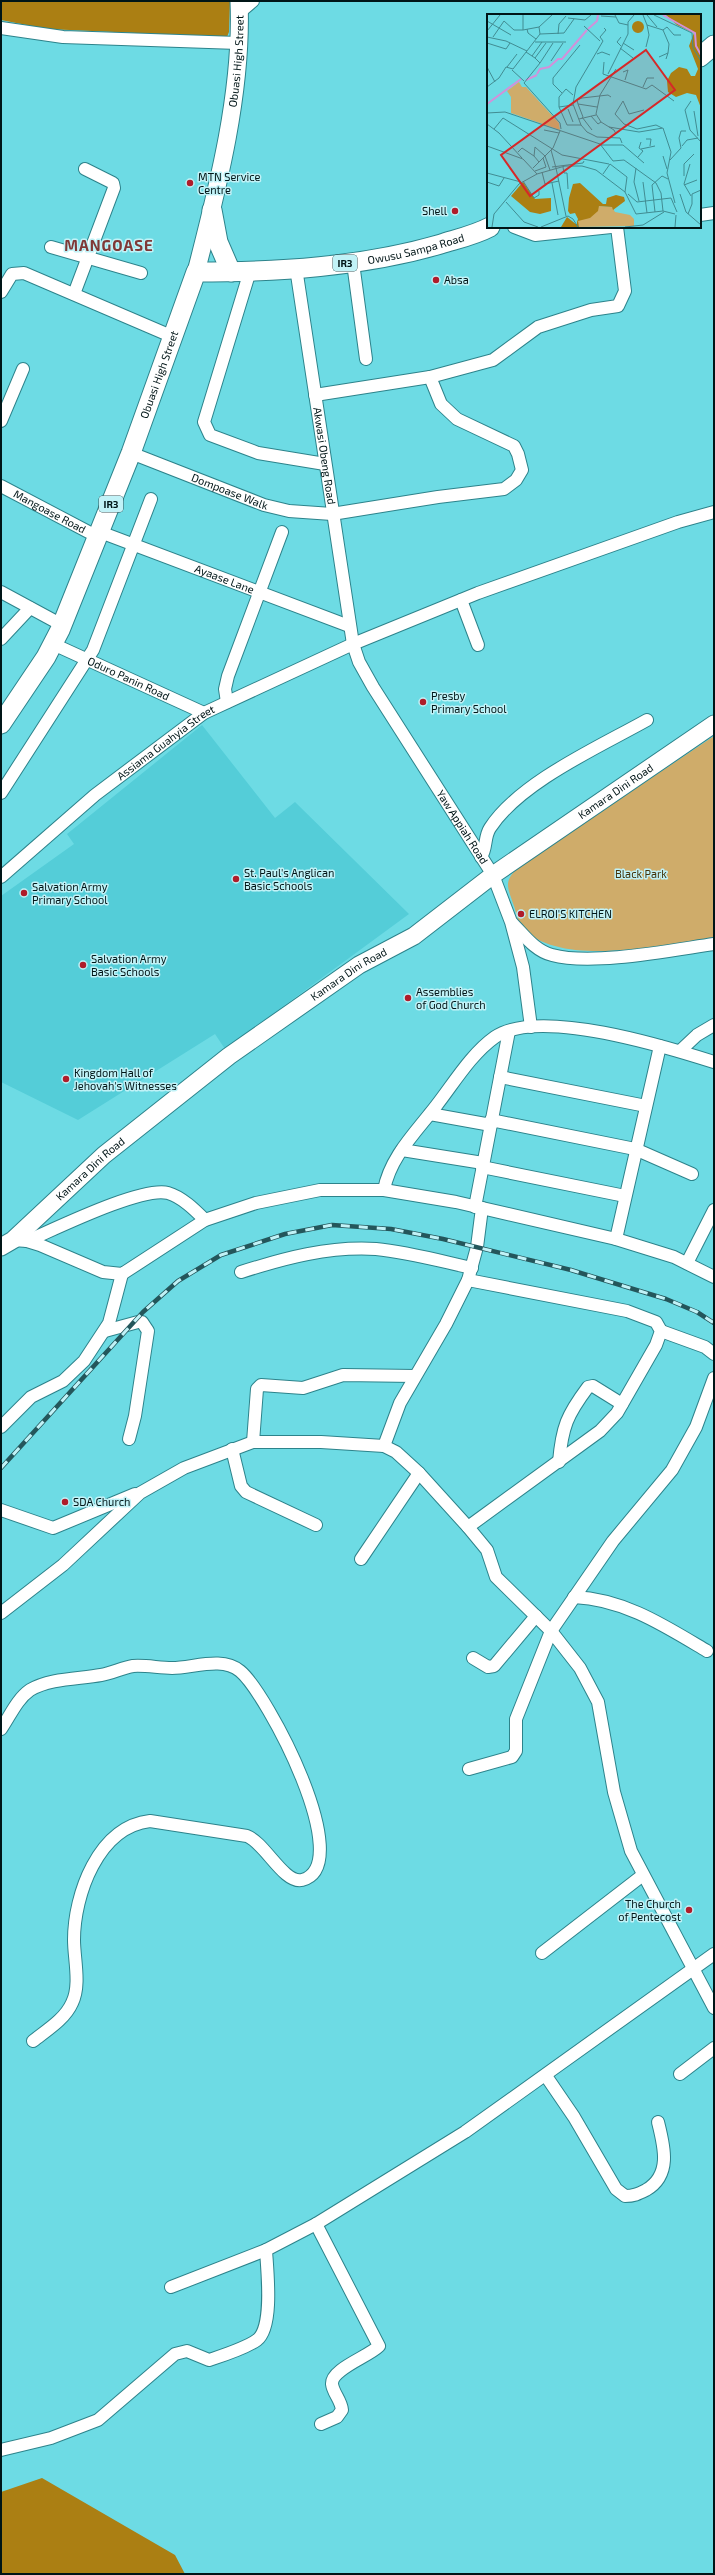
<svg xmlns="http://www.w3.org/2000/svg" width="715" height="2575" viewBox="0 0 715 2575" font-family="'Exo 2',sans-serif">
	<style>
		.built { fill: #54cdd8 }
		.green { fill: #cfac6a }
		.forest { fill: #ab7f13 }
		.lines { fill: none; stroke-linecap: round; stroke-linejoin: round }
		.street-casing { stroke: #2d838b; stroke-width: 14 }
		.secondary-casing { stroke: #2d838b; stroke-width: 19 }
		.primary-casing { stroke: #2d838b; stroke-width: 21 }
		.street { stroke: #fff; stroke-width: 12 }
		.secondary { stroke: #fff; stroke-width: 17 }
		.primary { stroke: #fff; stroke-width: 19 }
		.rail-casing { stroke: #24565b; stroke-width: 4.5 }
		.rail { stroke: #c1f2f7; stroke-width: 3; stroke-dasharray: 9; stroke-linecap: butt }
		.poi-dot { fill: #af1c2a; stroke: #c1f2f7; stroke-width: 1.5 }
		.labels { text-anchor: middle; stroke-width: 3; stroke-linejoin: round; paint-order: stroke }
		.shield { fill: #c1f2f7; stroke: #3a575a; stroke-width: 1 }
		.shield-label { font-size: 10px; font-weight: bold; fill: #001517 }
		.street-label { font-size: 11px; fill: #001517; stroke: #c1f2f7 }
		.poi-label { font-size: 11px; fill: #001517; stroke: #c1f2f7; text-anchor: start }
		.park-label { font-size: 11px; fill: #443208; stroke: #c1f2f7 }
		.district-label { font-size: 15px; font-weight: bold; letter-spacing: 1px; fill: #7f3836; stroke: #c1f2f7 }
		.inset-river { fill: none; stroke: #d291da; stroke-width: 2 }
		.inset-road { fill: none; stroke: #418c92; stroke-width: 1 }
		.view { fill: #d62828; fill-opacity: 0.15; stroke: #d62828; stroke-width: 2 }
		.inset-edge { fill: none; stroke: #001517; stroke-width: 2 }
	</style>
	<rect width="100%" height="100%" fill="#6ddbe4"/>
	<path class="built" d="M202,725L275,818L295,802L409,914L225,1049L215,1034L78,1120L1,1082V896L74,844L67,834Z"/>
	<path class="green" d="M714,736V938C665,944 560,969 523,928C518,923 516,912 514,906C507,886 503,881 520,866Z"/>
	<path class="forest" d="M1,1H230L229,32L227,37L47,29L1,20Z
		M42,2478L175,2555L185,2574H1V2492Z"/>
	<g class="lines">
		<defs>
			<g id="street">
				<path d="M239,13L253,1"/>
				<path d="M1,28L63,37L238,43"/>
				<path d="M700,215L714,213"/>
				<path d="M514,227L535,235L611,227"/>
				<path d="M51,247L141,273"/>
				<path d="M353,263L366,359"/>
				<path id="s1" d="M296,268L353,644L359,662L373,687L493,875L511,922L523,967L531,1027"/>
				<path d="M250,271L204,422L210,435L258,453L325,464"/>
				<path d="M1,292L12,274L24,273L171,336"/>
				<path d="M74,294L114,188L113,183L85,169"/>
				<path d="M430,377L493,360L538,327L591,310L618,306L625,291L617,227"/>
				<path d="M1,421L23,369"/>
				<path id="s2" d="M131,453L264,505L289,511L332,514L438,497L504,489L516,480L522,470L518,454L514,446L457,419L441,404L430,377L315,395"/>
				<path id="s3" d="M1,486L98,537"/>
				<path id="s4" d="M100,532L349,626"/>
				<path d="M1,592L62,625"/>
				<path d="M461,600L478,645"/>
				<path d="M1,639L30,608"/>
				<path id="s5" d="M53,644L204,713"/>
				<path d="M227,702L225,689L228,676L282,532"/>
				<path d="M1,793L93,650L151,499"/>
				<path d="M481,857C487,848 484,837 490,828C520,782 599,747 647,720"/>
				<path id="s6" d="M1,877L95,795L204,713L353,644L478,593L678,522L714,512"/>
				<path d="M512,923C524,935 535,951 552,955C592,966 672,950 714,944"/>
				<path d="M680,1051L697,1035L714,1025"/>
				<path d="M500,1077L646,1106"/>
				<path d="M430,1114L491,1125"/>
				<path d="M491,1120L635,1149L692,1174"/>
				<path d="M402,1150L483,1163"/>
				<path d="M482,1167L625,1196"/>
				<path d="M384,1190C390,1157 416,1132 436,1106C454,1083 471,1054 495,1037C539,1007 667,1047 714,1062"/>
				<path d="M475,1207L509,1031"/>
				<path d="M616,1239L660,1046"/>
				<path d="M13,1240L27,1241L40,1245L103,1272L122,1274L205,1220L256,1203L320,1190H384L456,1202L616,1239L674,1257L714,1277"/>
				<path d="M27,1241C55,1229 142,1186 168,1193C182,1197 195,1210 205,1220"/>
				<path d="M687,1263L714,1210"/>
				<path d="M241,1272C285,1258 329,1246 376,1249C408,1252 440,1261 472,1268"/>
				<path d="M105,1331L138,1322H142L148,1331L135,1416L129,1439"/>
				<path d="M661,1331L705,1347L714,1354"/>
				<path d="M1,1427L31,1397L63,1381L84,1361L109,1323L122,1274"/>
				<path d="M253,1442L257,1389L261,1385L303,1388L343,1375L415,1376"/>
				<path d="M384,1446L400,1403L446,1324L468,1280L477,1247L482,1208"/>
				<path d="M232,1449L241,1486L246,1492L316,1525"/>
				<path d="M559,1462C562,1427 567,1415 588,1387L593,1386L622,1404"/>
				<path d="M1,1510L53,1528L135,1494"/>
				<path d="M468,1527L600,1431L617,1413L656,1345L661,1331L656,1322L627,1311L468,1280"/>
				<path d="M361,1559L419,1473"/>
				<path d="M574,1597C624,1599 665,1626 707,1651"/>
				<path d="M1,1613L63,1565L140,1493L184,1468L253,1442H321L384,1446L396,1452L419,1473L468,1527L487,1550L496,1577L551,1631L580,1668L598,1702L614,1792L631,1851L714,2008"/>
				<path d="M473,1658L488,1667L494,1666L536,1616"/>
				<path d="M1,1729C10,1716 17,1699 30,1690C50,1678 79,1679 101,1675C112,1673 122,1668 133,1666C146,1665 159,1668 172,1668C193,1668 222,1656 240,1671C267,1693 358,1866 302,1880C284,1884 265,1843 247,1836L150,1821C98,1827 74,1895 74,1940C74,1959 81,1985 72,2003C65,2019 47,2030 33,2041"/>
				<path d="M469,1769L512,1757L516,1751V1719L551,1631L613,1541L672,1470L696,1427L714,1378"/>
				<path d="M542,1953L643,1875"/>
				<path d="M680,2074L714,2048"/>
				<path d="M546,2076L574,2117L616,2189L625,2196C634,2196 638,2194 646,2190C672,2175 664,2146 658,2122"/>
				<path d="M316,2224L379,2346C368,2357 331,2369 332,2384C333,2393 341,2400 342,2410L337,2417L321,2424"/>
				<path d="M171,2287L266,2250"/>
				<path d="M1,2450L51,2438L98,2420L175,2354L187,2351L209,2360C224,2355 244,2349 257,2340C274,2327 267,2269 266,2250L316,2224L465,2132L714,1954"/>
			</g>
			<g id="secondary">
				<path id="s7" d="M196,272C218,187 243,89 239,1"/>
				<path id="s8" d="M1,1247L13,1240L104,1155L229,1056L359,965L414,936L493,875L714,724"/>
			</g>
			<g id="primary">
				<path d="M700,57L714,45"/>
				<path d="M212,210L218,242L231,272"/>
				<path id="s9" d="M1,724L46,657L60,630L131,453L196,272C278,272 362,267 441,244C457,239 475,235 490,227"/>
			</g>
		</defs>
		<use href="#street" class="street-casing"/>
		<use href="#secondary" class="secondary-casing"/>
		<use href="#primary" class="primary-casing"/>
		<use href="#street" class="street"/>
		<use href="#secondary" class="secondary"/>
		<use href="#primary" class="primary"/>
		<defs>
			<path id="rail" d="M1,1468L143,1312L178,1281L221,1255L285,1234L332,1225L391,1229L443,1239L571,1270L666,1299L697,1312L714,1323"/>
		</defs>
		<use href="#rail" class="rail-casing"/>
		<use href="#rail" class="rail"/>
	</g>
	<g class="poi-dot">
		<circle cx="190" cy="183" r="4"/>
		<circle cx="455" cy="211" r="4"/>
		<circle cx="436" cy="280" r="4"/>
		<circle cx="423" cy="702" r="4"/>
		<circle cx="236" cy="879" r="4"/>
		<circle cx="24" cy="893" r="4"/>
		<circle cx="521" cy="914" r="4"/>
		<circle cx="83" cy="965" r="4"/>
		<circle cx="408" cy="998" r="4"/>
		<circle cx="66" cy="1079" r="4"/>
		<circle cx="65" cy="1502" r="4"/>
		<circle cx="689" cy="1910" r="4"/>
	</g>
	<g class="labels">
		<g class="shield">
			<rect x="333" y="255" width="24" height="16" rx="3"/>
			<rect x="99" y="496" width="24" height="16" rx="3"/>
		</g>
		<g class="shield-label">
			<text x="345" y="267">IR3</text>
			<text x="111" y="508">IR3</text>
		</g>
		<g class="street-label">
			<text dy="4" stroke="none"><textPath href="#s7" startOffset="215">Obuasi High Street</textPath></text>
			<text dy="4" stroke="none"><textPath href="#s9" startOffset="716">Owusu Sampa Road</textPath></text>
			<text dy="4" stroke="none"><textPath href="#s9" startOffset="385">Obuasi High Street</textPath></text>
			<text dy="4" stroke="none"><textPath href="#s1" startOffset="190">Akwasi Obeng Road</textPath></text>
			<text dy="4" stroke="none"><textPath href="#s2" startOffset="106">Dompoase Walk</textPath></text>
			<text dy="4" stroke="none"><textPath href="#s3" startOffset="55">Mangoase Road</textPath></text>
			<text dy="4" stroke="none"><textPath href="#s4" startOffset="133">Ayaase Lane</textPath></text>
			<text dy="4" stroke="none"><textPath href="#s5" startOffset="83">Oduro Panin Road</textPath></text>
			<text dy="4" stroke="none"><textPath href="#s6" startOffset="213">Assiama Guahyia Street</textPath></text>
			<text dy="4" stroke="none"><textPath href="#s8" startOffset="767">Kamara Dini Road</textPath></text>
			<text dy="4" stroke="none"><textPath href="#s1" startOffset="594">Yaw Appiah Road</textPath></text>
			<text dy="4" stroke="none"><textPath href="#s8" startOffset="443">Kamara Dini Road</textPath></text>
			<text dy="4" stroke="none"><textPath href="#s8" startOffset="119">Kamara Dini Road</textPath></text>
		</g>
		<g class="poi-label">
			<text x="198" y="181">MTN Service<tspan x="198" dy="13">Centre</tspan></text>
			<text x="447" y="215" text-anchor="end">Shell</text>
			<text x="444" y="284">Absa</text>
			<text x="431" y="700">Presby<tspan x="431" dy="13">Primary School</tspan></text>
			<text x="244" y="877">St. Paul's Anglican<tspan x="244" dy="13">Basic Schools</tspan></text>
			<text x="32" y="891">Salvation Army<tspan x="32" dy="13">Primary School</tspan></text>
			<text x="529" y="918">ELROI'S KITCHEN</text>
			<text x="91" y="963">Salvation Army<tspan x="91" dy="13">Basic Schools</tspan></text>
			<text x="416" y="996">Assemblies<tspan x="416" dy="13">of God Church</tspan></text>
			<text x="74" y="1077">Kingdom Hall of<tspan x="74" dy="13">Jehovah's Witnesses</tspan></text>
			<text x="73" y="1506">SDA Church</text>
			<text x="681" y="1908" text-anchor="end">The Church<tspan x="681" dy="13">of Pentecost</tspan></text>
		</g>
		<g class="park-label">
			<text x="641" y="878">Black Park</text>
		</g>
		<g class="district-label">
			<text x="109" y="251">MANGOASE</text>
		</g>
	</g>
	<g transform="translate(487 14)">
		<rect width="214" height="214" fill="#6ddbe4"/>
		<path d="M32,68L35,73H39L72,109L73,116L24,99V83L20,77ZM112,192L125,193L128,198L143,201L147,205V212L92,213L90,207L109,197Z" fill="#cfac6a"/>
		<path d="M179,1H214V94L209,81L200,79L189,83L181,78L180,67L184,59L192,53L200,55L204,62H208L211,55L202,32L207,19L190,11ZM145 13a6 6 0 1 1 12 0a6 6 0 1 1-12 0ZM36,168L48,185L64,184V197L53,200L43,198L24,182ZM93,169L116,190H119L120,184L129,181L137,183L138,187L126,196L125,193L112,192L111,197L103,204L91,207L92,213H74L80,203L90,211V208L91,205L88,199L83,200L81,197L82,184L86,170Z" fill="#ab7f13"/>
		<path class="inset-river" d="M176,1L208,19L209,32L214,41M101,15L110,7L111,1M50,60L53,55L62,53L71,45H75L100,16M39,66L50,61M0,90L34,65"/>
		<path class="inset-road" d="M36,1V16M128,1L132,9L141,11M156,1L160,11L176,16L182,30L181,39M160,1L170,13M167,1L205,19L206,34L214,47M114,2L129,3M81,4L98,6L104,1M0,7L24,21M97,12L113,27M117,14L119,16L113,23L116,27L89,73L86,90L94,111L100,118L110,123L133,124L135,129M40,15L41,19L49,25M176,16L180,13L187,21H194M0,17L13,1M53,20L77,19L87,5M71,20L72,10L79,2M0,23L19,27L40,37M6,23L17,7L27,16H36L52,13L65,1M134,23L130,28L134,32M48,28H79M0,29L19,35L23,29M136,29L147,36M159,33L162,21L160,11M133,34L146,44M39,38L48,44L59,29M110,40L115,38L123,41M45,42L55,28M172,43L181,39L179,45M48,44L53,49L37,69L73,109L74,115M64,47L76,29M117,48L116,60L159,75L165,71L187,87M53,49L66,29M0,53L8,68M20,53L30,40M25,56L37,67M136,58L141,56L138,66M121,60L141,20V8L147,1M0,73L12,64L19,53L26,55L53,20L52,13M156,73L160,64H167M75,79L66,70V64L93,31M86,81L79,75L72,83V93L80,111H94M204,87L198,96L203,116L214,128M91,90L90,86L95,84L121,81L124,83M72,93L86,91M81,95L86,108M157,96L142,100L136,87L128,100L137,110L150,115L169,111L175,114M207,97L211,122M0,99L18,98L113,130L126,147M104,102L111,110L114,108M95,103L105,116M96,103L91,90L110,93M92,105L109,101M0,110L12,119L35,144M122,113L152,118L176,114L184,138L180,159L188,189M7,115L16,104L75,141L122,150M57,116L72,119M129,120L127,116L114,108L109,100L113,81L129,55M159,125H164L163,132M114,131H136L157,149M0,132L36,145L50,160L78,152H95L109,156L138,178L149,200L176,197L188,200M195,132L200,126L211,124M154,135L168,132M64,136L69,154M31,138L35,134L47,142M176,142L180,155M151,143L156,137L152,134L154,128M183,146L194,134L192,124L194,117H199M126,147L137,146L169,169L174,179L176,197M52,148L47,142L48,133L58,142L63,156M123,150L140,163L138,178M203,150L197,170L204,182M65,153L96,149L97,147M76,153L77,159H80L81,175M46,154L66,134L73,117M69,154L79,202M149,154L147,168L152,187M48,157L59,153L56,144M55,158L58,170L72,167M0,159L34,168M116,160L123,150M197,162V150L207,140M36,167L47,184L52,181V177M0,168L12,172L17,164M156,168L160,199M65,169L71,201M197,171L210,166M141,180L150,188L184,184L190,198M193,180L199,198M19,188L37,208L51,213M168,198L165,171L175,162L181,165M199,198L214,211M201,200L205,190V180L214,176M5,213L7,200L32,170L50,160M54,213L81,202L86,205L91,213M138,213L156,211L177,198M188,213L189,201"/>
		<path class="view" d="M159,36L188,76L43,182L14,141Z"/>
		<rect width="214" height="214" class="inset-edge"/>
	</g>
	<rect width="715" height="2575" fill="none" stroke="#001517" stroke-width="4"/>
</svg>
